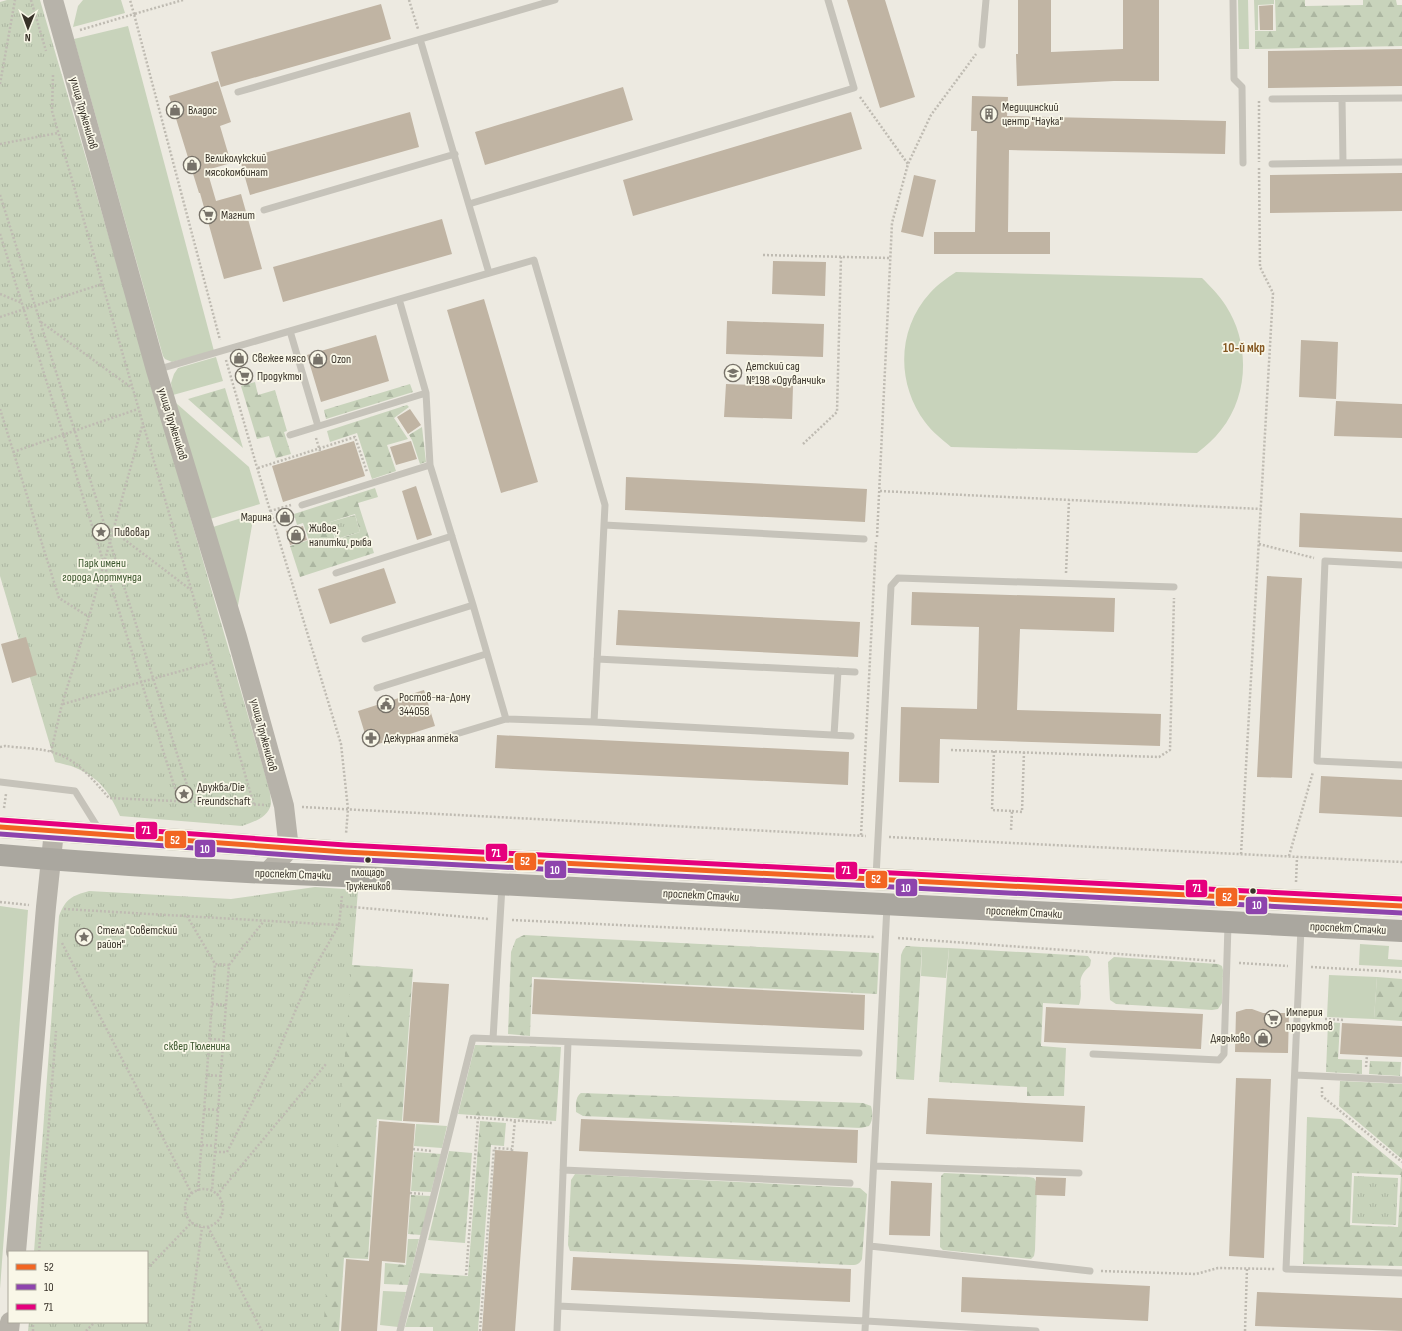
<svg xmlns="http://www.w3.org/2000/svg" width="1402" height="1331" viewBox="0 0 1402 1331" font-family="'Sofia Sans Condensed',sans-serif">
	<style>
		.green { fill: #c8d3bb }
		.forest { fill: url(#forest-firs); fill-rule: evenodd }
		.park { fill: url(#park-tufts) }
		.building { fill: #c0b4a3 }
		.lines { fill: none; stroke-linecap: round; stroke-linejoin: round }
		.path { stroke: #bfbbb2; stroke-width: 2.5; stroke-dasharray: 2 2; stroke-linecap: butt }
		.lane { stroke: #c6c3ba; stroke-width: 7 }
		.secondary { stroke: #b7b3aa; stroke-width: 20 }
		.primary { stroke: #aaa79f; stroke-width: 22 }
		.bus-1-casing { stroke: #f9f7e8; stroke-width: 8 }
		.bus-2-casing { stroke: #f9f7e8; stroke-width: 8 }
		.bus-3-casing { stroke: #f9f7e8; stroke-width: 8 }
		.bus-1 { stroke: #f26522; stroke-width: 5 }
		.bus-2 { stroke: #8e44ad; stroke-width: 5 }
		.bus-3 { stroke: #e5007d; stroke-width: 5 }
		.bus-dot { fill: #373128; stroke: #f9f7e8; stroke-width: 1.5 }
		.labels { text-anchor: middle; stroke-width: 3.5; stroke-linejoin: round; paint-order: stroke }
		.bus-label { font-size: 11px; fill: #373128; stroke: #f9f7e8 }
		.poi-label { font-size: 12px; fill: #373128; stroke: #f9f7e8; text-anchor: start }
		.street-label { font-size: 12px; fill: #373128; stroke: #f9f7e8 }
		.park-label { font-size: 12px; fill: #3a552c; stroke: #f9f7e8 }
		.neighbourhood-label { font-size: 13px; font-weight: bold; fill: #855822; stroke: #f9f7e8 }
		.line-badge { stroke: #f9f7e8; stroke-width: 1.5 }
		.badge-label { font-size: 11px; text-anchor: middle; font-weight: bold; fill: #fff }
	</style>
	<defs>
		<pattern id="forest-firs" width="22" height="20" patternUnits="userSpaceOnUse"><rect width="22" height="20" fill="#c8d3bb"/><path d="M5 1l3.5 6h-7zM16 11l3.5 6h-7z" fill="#acb6a1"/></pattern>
		<pattern id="park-tufts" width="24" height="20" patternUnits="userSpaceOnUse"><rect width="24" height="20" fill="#c8d3bb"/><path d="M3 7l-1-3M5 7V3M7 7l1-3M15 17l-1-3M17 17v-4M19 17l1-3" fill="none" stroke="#acb6a1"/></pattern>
	</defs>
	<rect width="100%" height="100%" fill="#edeae1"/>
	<path class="green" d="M83,0H121L125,13L73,27L78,6Z
		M1238,0H1248L1249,49H1239Z
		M1254,0H1274V4L1258,5V30H1255Z
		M128,26L214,351L172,362L165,359L163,356L74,39Z
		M956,272L1202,278C1211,287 1219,295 1226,306C1250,343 1249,395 1221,430C1214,439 1206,446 1197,453L951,447C942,439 932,432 925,422C896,383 897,329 930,293C938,284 947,278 956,272Z
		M216,357L223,381L173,395L171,383L174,374L178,368Z
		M176,403L249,467L260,504L210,519Z
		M254,514L237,611L213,527Z
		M0,906L28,910L0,1289Z
		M1360,944L1389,946L1388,959L1402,960V967L1359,965Z
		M922,947L949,948L946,978L921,976Z
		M1329,975L1377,977L1374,1019L1327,1017Z
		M416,1124L447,1126L442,1148L414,1146Z
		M383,1291L406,1292L398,1327L380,1325Z"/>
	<path class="forest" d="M1275,0H1305V6L1363,5V0H1396L1397,5H1402V46L1255,49V31H1276Z
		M255,382L258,395L275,390L287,431L284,432L291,454L276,458L269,436L257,439L241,386Z
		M410,384L413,392L326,419L324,410Z
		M225,388L243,448L188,399Z
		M407,405L409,407L394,418L408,439L387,445L396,471L372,479L357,433L330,442L327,431Z
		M422,427L426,462L420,464L412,440L409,435Z
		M375,488L378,497L358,503L374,553L300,577L290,546L309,540L303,523L297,525L294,514ZM355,514L360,532L335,540L330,522Z
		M524,935L879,953L877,994L532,977L530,1036L508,1034L511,952L516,939Z
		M906,946L922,947L914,1080L896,1079L901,955L903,950Z
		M949,948L1088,956L1091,960L1090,966C1073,980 1085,988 1079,1005L1043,1003L1041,1046L1066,1048L1064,1096H1027V1087L939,1082Z
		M1114,957L1218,964L1222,966L1223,970L1222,1003L1218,1009L1212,1010L1116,1004L1110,1000L1108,962Z
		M338,964L413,969L402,1121L377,1119L368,1259L344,1258L339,1331H313Z
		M1377,977L1402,979V1021L1374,1019Z
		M1328,1022L1340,1023L1338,1059L1362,1060V1074L1326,1072Z
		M475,1045L561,1047L556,1121L458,1114Z
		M1370,1061L1401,1062L1400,1076L1369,1074Z
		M1340,1081L1402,1084V1159L1339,1106Z
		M581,1093L863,1103L871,1106C873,1112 873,1121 869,1126L861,1128L583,1116L576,1112C576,1105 575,1097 581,1093Z
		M1307,1117L1341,1119L1402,1169V1266L1303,1264ZM1352,1173L1401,1175L1398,1227L1350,1225Z
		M480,1121L506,1123L504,1146L491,1145L478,1331H433V1327H405L420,1273L468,1276Z
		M449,1151L472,1153L465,1243L428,1240Z
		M414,1152L441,1154L431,1192L411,1191Z
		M944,1173L1029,1177L1034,1178L1037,1183L1035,1250L1034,1256L1031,1259L943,1250L940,1247L941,1176Z
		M575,1174L860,1188L867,1194L862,1259C859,1265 856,1265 850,1265L570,1251L568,1245L571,1180Z
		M411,1195L431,1196L421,1235L408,1234Z
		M408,1239H419L408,1285L384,1284L385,1263L406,1265Z"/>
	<path class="park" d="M7,0H40L269,788C270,793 271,799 271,804C268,818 253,822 242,826L120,816C110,793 100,778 76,768C70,765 62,764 55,762L0,576V2Z
		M355,515L360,532L336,539L330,522Z
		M315,887L358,890L323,1331H28L29,1322H147V1252H34L59,916C66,898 72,896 89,891L231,899Z
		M1354,1176L1398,1178L1396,1225L1352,1223Z"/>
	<path class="building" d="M847,0H885L915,97L880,108Z
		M1018,0H1051V52L1123,49V0H1159V81H1114L1017,86L1016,54H1018Z
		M381,4L391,39L221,87L211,52Z
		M1273,5V30H1260L1259,6Z
		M1402,49V86L1268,88V51Z
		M218,81L231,122L220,126L231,163L207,170L216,201L241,194L262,269L224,279L200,193H199L169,96Z
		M623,87L633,120L485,165L475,132Z
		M972,96L1008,97L1007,116L1226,121L1225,154L1009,150L1008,232H1050V254H934V232H975L977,131H971Z
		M410,112L419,147L250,195L240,160Z
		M851,112L862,149L633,216L623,180Z
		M1402,173V211L1270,213V175Z
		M914,175L936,180L923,237L901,232Z
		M442,219L452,254L283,302L273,267Z
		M773,261L826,262L825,296L772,294Z
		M484,299L538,482L501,493L447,310Z
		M727,321L824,324L823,357L726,354Z
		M376,335L389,381L321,402L307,355Z
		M1301,340L1338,342L1336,399L1299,397Z
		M726,384L793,386L792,419L724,417Z
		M1336,401L1402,404V438L1334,436Z
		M410,409L421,425L408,434L397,417Z
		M354,441L365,476L283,502L272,466Z
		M411,441L417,459L396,465L390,447Z
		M626,477L867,489L865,522L625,510Z
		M416,486L432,535L417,540L402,491Z
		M1300,513L1402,518V552L1299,547Z
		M303,526L307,540L290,545L286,531Z
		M384,568L396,603L330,624L318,589Z
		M1267,576L1302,578L1292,778L1257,777Z
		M912,592L1115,598L1114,632L1020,629L1017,710L1161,714L1160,746L940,739L939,783L899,782L901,707L977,709L979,627L911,625Z
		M618,610L860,622L858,657L616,645Z
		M26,637L37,675L12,683L1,644Z
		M424,690L435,726L369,747L358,711Z
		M497,735L849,752L848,785L495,768Z
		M1321,776L1402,780V817L1319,813Z
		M534,979L865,995L864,1030L532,1014Z
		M413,982L449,984L439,1123L403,1121Z
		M1046,1007L1203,1014L1201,1049L1044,1042Z
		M1246,1009H1252L1263,1013H1289L1288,1053L1235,1052L1236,1012Z
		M1342,1023L1402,1026V1057L1340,1054Z
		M1236,1078L1271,1079L1264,1258L1229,1256Z
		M928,1098L1085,1106L1083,1142L926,1134Z
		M581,1119L858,1130L857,1163L579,1151Z
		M379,1121L415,1124L405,1263L382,1261L377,1331H341L346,1259L369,1261Z
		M495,1150L528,1152L515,1331H482Z
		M1036,1177L1066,1178L1065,1196L1035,1195Z
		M891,1181L932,1183L930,1236L889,1235Z
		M573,1257L851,1269L850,1302L571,1290Z
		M962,1277L1150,1286L1148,1321L961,1312Z
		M1257,1292L1402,1298V1331L1255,1326Z"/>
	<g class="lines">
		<path class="path" d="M31,0L46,51
			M183,0L134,14L220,340
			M409,0L418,29
			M80,30L134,14L130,0
			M53,75L52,111L254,805
			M0,84L15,0
			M860,97L908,164
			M1259,101V162
			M0,144L58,133
			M0,195L192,801
			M0,234L179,801
			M763,255L890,258
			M0,294L22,303
			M0,317L102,284
			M41,322L132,388
			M226,360L256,464L341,744L348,809L346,834
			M0,409L59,598L89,617
			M316,438L320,451
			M803,444L837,412L841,257
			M13,452L138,409
			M258,468L355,437L367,472
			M880,491L1261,509
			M270,511L291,505
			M93,528L104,524L191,590
			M877,537L892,223L908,164L931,115L976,54
			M1259,544L1314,558
			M1066,573L1069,500
			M63,704L213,662
			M0,747L5,746C19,748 42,748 55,753C79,761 93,780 109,798L265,805
			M951,750L1159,757L1170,750L1174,598
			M994,751L992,810L1012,811L1011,830
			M51,752L62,704L89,617L143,423
			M302,807L866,836
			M4,808L6,794
			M1012,811L1022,812L1024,752
			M861,835L876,542
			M889,837L1402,862
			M1241,854L1273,293L1260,267L1259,167
			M1289,856L1313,772
			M1296,882L1297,857
			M0,902L29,905
			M341,906L342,895
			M64,909L339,925L341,906L489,919
			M187,916L215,964
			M512,920L875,937
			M898,938L1216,961
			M62,943L192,1194
			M1239,963L1288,966
			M229,965L264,921
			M1311,967L1402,972
			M212,1004L226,1005
			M1325,1019L1345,1020
			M210,1039L223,1040
			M1366,1067L1367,1055
			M207,1075L221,1076
			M1322,1087V1096L1402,1162
			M204,1109L218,1110
			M466,1117L553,1123
			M202,1145L215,1146
			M413,1149L432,1151
			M512,1151L515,1120
			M215,1152H227L276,1056L312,972L339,925
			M185 1208a19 19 0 1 1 38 0a19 19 0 1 1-38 0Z
			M198,1191L215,964L229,965L212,1191
			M410,1193L423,1194
			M217,1195L326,1064
			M208,1227L262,1331
			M39,1252L56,1031
			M147,1269L192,1222
			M1101,1271L1196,1274L1218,1268L1275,1269
			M466,1275L478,1118
			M33,1331V1322
			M86,1331L95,1322
			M189,1331L202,1227
			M480,1331L494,1148L512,1149
			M1245,1331L1247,1268"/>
		<path class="lane" d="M1233,0L1234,79L1242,87L1243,163
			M420,39L489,273
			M982,45L986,0
			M238,92L555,0
			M1272,99L1402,98
			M1342,99L1343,163
			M1272,164L1402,162
			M469,204L854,88L828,0
			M264,210L455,154
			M399,299L426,393L430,465L473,605L506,719
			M290,331L318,426
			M156,370L534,260L605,505L594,722
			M290,435L426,393
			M302,505L430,465
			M604,525L864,539
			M1402,565L1325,561L1317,761L1402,765
			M336,573L452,536
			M365,639L473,605
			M597,659L855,672
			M377,688L486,654
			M834,735L838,671
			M443,738L506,719L594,722L851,736
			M0,782L75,791L100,831
			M876,877L891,586L898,578L1174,587
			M1301,928L1286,1269L1402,1273
			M493,1039L502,886
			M1093,1054L1219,1060L1224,1054L1228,925
			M1295,1075L1402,1080
			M874,1166L1079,1173
			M563,1170L850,1183
			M870,1246L1090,1271
			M558,1306L866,1321L1036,1331
			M400,1331L473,1038L859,1053
			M557,1331L568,1042
			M865,1331L887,906"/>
		<path class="secondary" d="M53,0L156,370L237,637L284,806L289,849L267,873
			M16,1252L46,907L54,831
			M9,1331L10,1322"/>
		<path class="primary" d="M0,827L345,852L1402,906
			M0,855C114,865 229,872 343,876L1402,931"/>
		<defs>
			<path id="bus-1" d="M0,827L345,852L1402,906"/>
			<path id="bus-2" d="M0,834L345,859L1402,913"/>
			<path id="bus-3" d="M1,820L345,845L1402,899"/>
		</defs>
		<use href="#bus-1" class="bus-1-casing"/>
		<use href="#bus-2" class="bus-2-casing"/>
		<use href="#bus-3" class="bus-3-casing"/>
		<use href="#bus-1" class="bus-1"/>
		<use href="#bus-2" class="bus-2"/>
		<use href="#bus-3" class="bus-3"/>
	</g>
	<defs>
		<symbol id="shop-ring" viewBox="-11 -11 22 22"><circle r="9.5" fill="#f9f7e8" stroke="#777269" stroke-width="1.5"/><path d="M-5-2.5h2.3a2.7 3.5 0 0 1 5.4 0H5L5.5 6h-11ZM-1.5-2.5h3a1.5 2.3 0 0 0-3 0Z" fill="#777269"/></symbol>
		<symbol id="building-ring" viewBox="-11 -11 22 22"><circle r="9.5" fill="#f9f7e8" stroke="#777269" stroke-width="1.5"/><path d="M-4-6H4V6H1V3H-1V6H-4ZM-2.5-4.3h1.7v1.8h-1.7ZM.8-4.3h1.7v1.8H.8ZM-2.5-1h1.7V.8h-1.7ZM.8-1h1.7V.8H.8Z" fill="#777269"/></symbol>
		<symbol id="supermarket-ring" viewBox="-11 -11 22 22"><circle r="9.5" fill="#f9f7e8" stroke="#777269" stroke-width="1.5"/><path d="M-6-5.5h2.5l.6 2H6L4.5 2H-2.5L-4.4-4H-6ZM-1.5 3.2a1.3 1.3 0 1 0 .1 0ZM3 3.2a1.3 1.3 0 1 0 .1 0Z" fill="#777269"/></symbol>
		<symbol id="school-ring" viewBox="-11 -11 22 22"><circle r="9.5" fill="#f9f7e8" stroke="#777269" stroke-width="1.5"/><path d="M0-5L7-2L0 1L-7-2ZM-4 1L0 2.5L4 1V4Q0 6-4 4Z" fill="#777269"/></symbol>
		<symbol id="sight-ring" viewBox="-11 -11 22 22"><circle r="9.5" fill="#f9f7e8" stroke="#777269" stroke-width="1.5"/><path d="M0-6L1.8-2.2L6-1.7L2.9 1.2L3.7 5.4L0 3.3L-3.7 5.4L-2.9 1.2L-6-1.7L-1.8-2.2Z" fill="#777269"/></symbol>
		<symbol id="civic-ring" viewBox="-11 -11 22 22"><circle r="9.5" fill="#f9f7e8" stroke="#777269" stroke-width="1.5"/><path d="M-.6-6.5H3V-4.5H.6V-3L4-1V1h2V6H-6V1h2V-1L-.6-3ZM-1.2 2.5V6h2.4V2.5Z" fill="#777269"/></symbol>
		<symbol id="pharmacy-ring" viewBox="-11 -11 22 22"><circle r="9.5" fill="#f9f7e8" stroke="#777269" stroke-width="1.5"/><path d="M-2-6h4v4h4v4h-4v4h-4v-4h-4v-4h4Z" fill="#777269"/></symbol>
	</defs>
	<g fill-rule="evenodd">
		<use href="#shop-ring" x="165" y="100" width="20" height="20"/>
		<use href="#building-ring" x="979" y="104" width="20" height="20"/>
		<use href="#shop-ring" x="182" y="155" width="20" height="20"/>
		<use href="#supermarket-ring" x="198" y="205" width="20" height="20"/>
		<use href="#shop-ring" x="229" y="348" width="20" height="20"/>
		<use href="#shop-ring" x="308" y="349" width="20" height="20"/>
		<use href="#school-ring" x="723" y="363" width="20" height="20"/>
		<use href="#supermarket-ring" x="234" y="366" width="20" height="20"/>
		<use href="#shop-ring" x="275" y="507" width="20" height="20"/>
		<use href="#sight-ring" x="91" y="522" width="20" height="20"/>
		<use href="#shop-ring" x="286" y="525" width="20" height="20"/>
		<use href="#civic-ring" x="376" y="694" width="20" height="20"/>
		<use href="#pharmacy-ring" x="361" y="728" width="20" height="20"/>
		<use href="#sight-ring" x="174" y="784" width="20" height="20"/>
		<use href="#sight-ring" x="74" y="927" width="20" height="20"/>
		<use href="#supermarket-ring" x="1263" y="1009" width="20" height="20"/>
		<use href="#shop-ring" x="1253" y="1028" width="20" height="20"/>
	</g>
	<g class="bus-dot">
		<circle cx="368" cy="860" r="3.5"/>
		<circle cx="1253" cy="891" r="3.5"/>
	</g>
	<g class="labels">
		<g class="bus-label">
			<text x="368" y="876">площадь<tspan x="368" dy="14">Тружеников</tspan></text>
		</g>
		<g class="poi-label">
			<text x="1002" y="111">Медицинский<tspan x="1002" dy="14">центр "Наука"</tspan></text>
			<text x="188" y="114">Владос</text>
			<text x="205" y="162">Великолукский<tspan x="205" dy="14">мясокомбинат</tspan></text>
			<text x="221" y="219">Магнит</text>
			<text x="252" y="362">Свежее мясо</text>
			<text x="331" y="363">Ozon</text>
			<text x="746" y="370">Детский сад<tspan x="746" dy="14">№198 «Одуванчик»</tspan></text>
			<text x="257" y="380">Продукты</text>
			<text x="272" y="521" text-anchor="end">Марина</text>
			<text x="309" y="532">Живое,<tspan x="309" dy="14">напитки, рыба</tspan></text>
			<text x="114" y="536">Пивовар</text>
			<text x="399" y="701">Ростов-на-Дону<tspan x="399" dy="14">344058</tspan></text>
			<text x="384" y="742">Дежурная аптека</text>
			<text x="197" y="791">Дружба/Die<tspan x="197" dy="14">Freundschaft</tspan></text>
			<text x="97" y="934">Стела "Советский<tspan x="97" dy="14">район"</tspan></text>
			<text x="1286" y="1016">Империя<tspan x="1286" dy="14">продуктов</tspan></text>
			<text x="1250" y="1042" text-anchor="end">Дядьково</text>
		</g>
		<g class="street-label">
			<text transform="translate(84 113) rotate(74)" y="4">улица Тружеников</text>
			<text transform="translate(173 424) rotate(73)" y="4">улица Тружеников</text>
			<text transform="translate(264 735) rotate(75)" y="4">улица Тружеников</text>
			<text transform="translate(293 874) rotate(2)" y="4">проспект Стачки</text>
			<text transform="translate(701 895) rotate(3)" y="4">проспект Стачки</text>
			<text transform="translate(1024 912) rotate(3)" y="4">проспект Стачки</text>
			<text transform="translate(1348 928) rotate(3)" y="4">проспект Стачки</text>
		</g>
		<g class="park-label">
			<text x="102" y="567">Парк имени<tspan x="102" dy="14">города Дортмунда</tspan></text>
			<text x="197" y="1050">сквер Тюленина</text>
		</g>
		<g class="neighbourhood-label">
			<text x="1244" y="352">10-й мкр</text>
		</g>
	</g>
	<g class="line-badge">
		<rect x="135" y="821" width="23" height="19" rx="4" fill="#e5007d"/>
		<rect x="164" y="830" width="23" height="19" rx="4" fill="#f26522"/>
		<rect x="194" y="839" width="22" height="19" rx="4" fill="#8e44ad"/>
		<rect x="485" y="843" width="23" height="19" rx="4" fill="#e5007d"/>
		<rect x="514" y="852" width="23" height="19" rx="4" fill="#f26522"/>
		<rect x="544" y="860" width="23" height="19" rx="4" fill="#8e44ad"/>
		<rect x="835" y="861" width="23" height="19" rx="4" fill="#e5007d"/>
		<rect x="865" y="870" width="23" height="19" rx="4" fill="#f26522"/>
		<rect x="895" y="878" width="23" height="19" rx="4" fill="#8e44ad"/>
		<rect x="1185" y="879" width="23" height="19" rx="4" fill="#e5007d"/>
		<rect x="1215" y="887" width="23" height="20" rx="4" fill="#f26522"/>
		<rect x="1245" y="896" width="23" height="19" rx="4" fill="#8e44ad"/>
	</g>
	<g class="badge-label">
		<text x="146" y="834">71</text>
		<text x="175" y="844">52</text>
		<text x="205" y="853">10</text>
		<text x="496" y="857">71</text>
		<text x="525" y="865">52</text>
		<text x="555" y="874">10</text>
		<text x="846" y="874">71</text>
		<text x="876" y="883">52</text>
		<text x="906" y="892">10</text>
		<text x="1197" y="892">71</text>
		<text x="1227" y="901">52</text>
		<text x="1257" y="909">10</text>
	</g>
	<rect x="8" y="1251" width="140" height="72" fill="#f9f7e8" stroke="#aba89b"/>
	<rect x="16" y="1264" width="20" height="6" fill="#f26522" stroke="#aba89b"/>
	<text x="44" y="1271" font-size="12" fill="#373128">52</text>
	<rect x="16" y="1284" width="20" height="6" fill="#8e44ad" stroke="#aba89b"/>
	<text x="44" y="1291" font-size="12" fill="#373128">10</text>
	<rect x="16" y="1304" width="20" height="6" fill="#e5007d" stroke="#aba89b"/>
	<text x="44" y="1311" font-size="12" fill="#373128">71</text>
	<g transform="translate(28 28) rotate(181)" stroke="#f9f7e8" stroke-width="3" paint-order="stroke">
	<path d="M0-3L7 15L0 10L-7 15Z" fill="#373128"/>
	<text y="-6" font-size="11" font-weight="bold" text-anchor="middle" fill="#373128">N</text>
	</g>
</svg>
